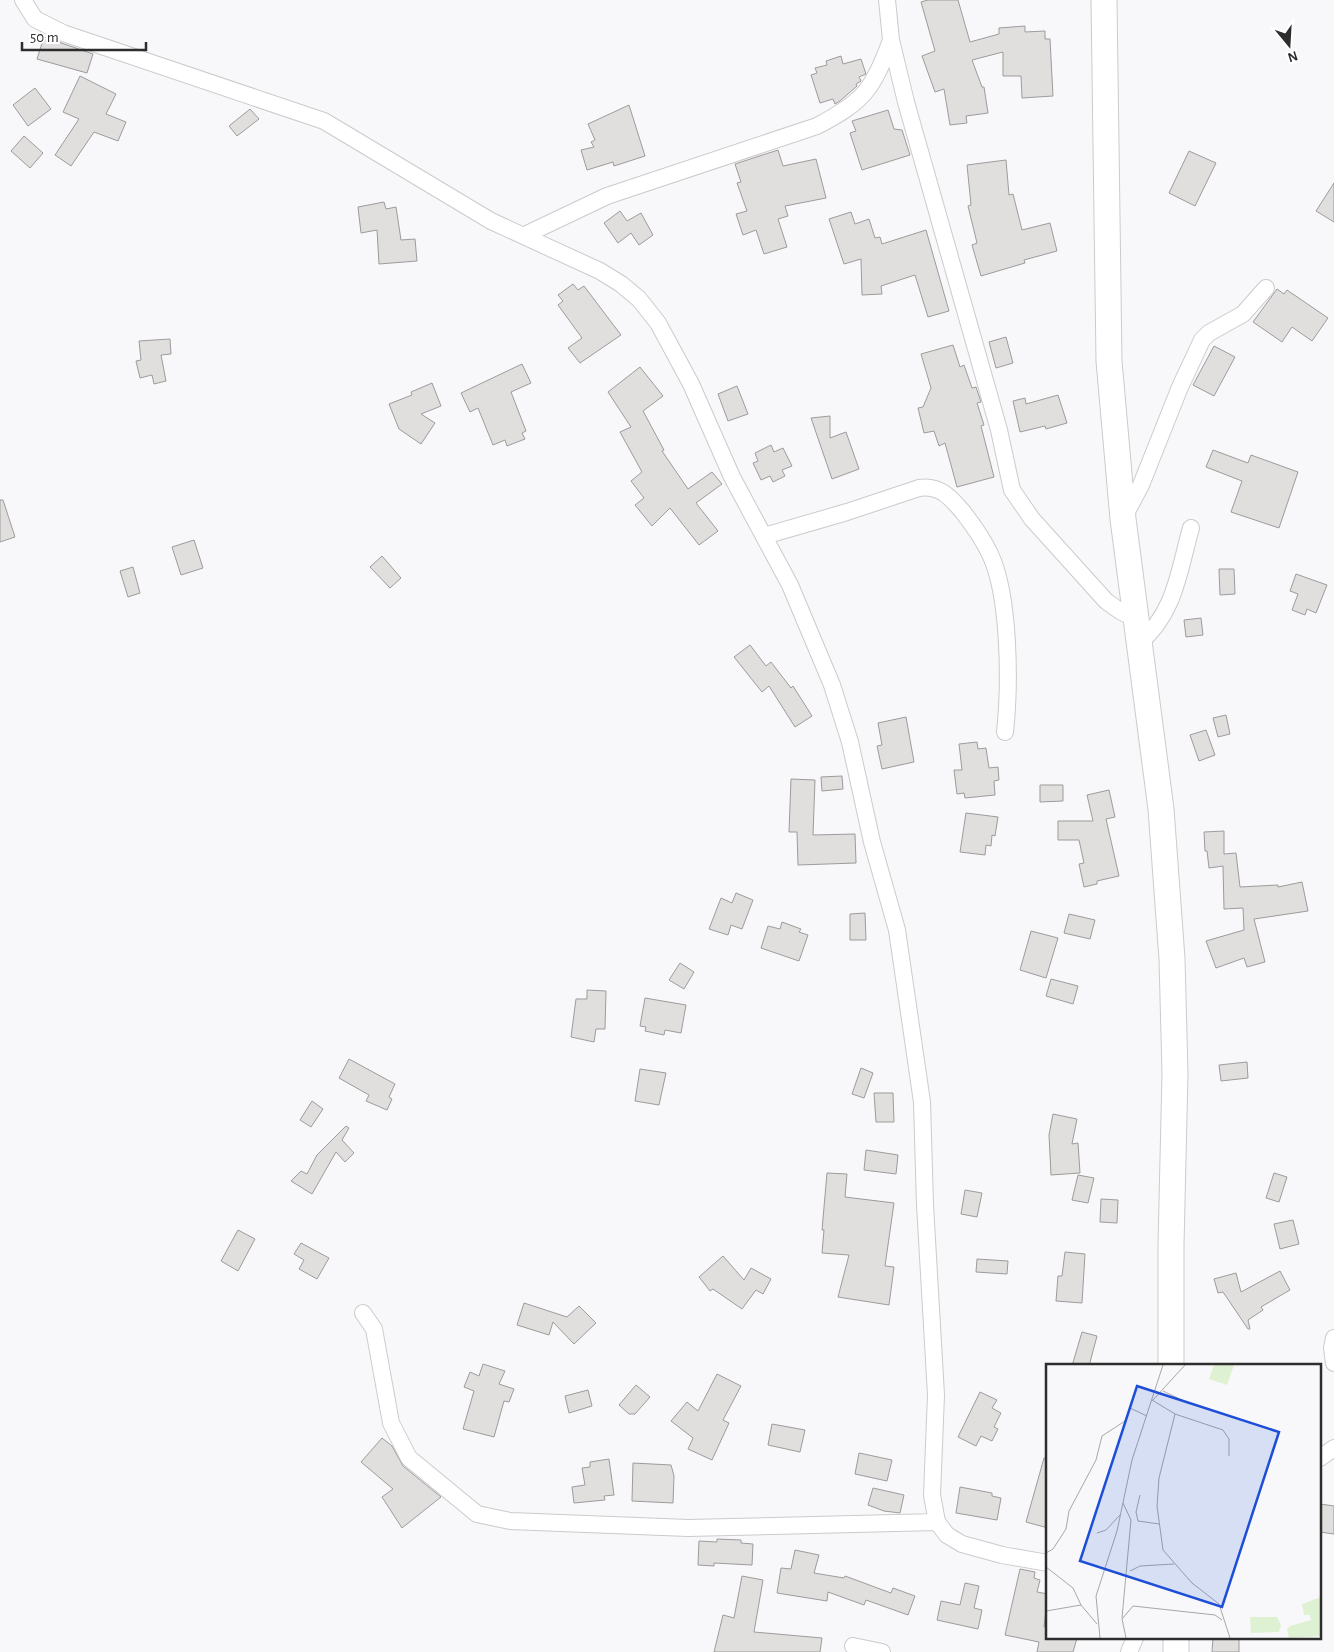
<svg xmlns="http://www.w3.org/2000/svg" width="1334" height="1652" viewBox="0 0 1334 1652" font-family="'Alegreya Sans',sans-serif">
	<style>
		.building { fill: #e1dede; stroke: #9d9b9b }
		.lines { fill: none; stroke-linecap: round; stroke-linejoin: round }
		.minor-casing { stroke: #cbcbcd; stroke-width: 18 }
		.highway-casing { stroke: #cbcbcd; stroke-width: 27 }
		.minor { stroke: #fff; stroke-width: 16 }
		.highway { stroke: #fff; stroke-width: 25 }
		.inset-road { fill: none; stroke: #a7a7a8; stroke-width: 1 }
		.view { fill: #1d4ed8; fill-opacity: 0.15; stroke: #1d4ed8; stroke-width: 2.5 }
		.inset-edge { fill: none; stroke: #2d2d2e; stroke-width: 2.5 }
	</style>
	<rect width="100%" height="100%" fill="#f8f8fa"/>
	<path class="building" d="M928,0H958L970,42L999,34V28L1025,26V32L1045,31V39H1050L1053,96L1022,98L1021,76H1003V52L972,60L982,87H984L988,113L966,116L967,123L950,125L944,89L935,92L922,56L935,51L921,2Z
		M44,37L93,54L87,73L37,59Z
		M841,56L843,64L861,59L866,74L859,77L861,81L856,84L857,86L840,101L835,104L833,99L820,103L811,75L817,73L815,68L827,65L826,61Z
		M80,76L116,94L106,114L126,122L118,141L94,132L71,166L55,155L79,119L63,112Z
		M35,88L51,109L28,126L13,105Z
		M629,105L645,156L614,166L613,162L587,170L581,150L594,147L591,142L595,140L588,124Z
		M250,109L259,119L237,136L229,126Z
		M888,110L894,129L902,130L910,155L862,170L850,133L856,131L852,121Z
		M24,136L43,153L30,168L11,151Z
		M778,150L783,166L816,159L826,198L785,206L788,216L778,219L787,247L764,254L756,230L743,235L736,214L747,211L737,183L741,182L735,164Z
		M1189,151L1216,163L1195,206L1169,193Z
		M1006,160L1009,195L1013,194L1022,230L1050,223L1057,251L1024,260L1025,263L981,276L972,245L977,243L968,206L971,205L967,165Z
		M1334,183V222L1316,211Z
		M384,202L386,209L396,207L401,240L415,239L417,261L379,264L377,230L361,233L358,207Z
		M620,211L627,221L641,213L653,235L639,245L631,233L618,243L604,223Z
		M851,212L855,224L869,219L875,238L880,237L882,244L926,230L949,311L928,317L915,275L881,286L882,294L862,295L861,259L844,264L829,219Z
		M573,284L578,290L584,286L621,335L580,363L568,348L582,338L558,305L563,301L558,295Z
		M1277,289L1284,294L1287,290L1328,318L1312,341L1292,327L1282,342L1253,322Z
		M1006,337L1013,363L996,368L989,342Z
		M170,339L171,354L161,355L166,381L154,384L152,375L140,378L136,361L141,360L139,341Z
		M953,345L960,367L964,365L972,388L976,387L981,402L977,403L984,425L981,426L994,477L957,487L945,443L939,446L934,431L924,433L918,408L923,407L931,388L921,354Z
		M1214,346L1235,357L1214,396L1193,385Z
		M522,364L531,383L511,392L526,431L522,433L525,439L507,446L505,440L493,445L478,408L470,412L461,393Z
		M640,367L663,396L643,411L664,450L662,451L688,489L712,472L722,484L696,503L718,531L699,545L670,508L652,526L635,505L644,498L631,481L642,472L620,432L631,427L608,392Z
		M432,383L441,406L421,414L435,423L421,444L399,429L389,404L412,395L411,392Z
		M737,386L748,414L728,421L718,394Z
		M1058,395L1067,423L1046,429L1045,426L1020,432L1013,401L1025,398L1026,404Z
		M830,416V438L846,432L859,469L832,479L811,418Z
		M771,445L774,452L783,448L792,466L782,470L785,476L773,482L770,476L761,480L753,463L758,461L755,453Z
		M1213,450L1248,463L1251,455L1298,472L1279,528L1231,512L1242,481L1206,467Z
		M0,500H3L15,537L0,542Z
		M194,540L203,568L181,575L172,547Z
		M382,556L401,578L390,588L370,567Z
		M133,567L140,593L128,597L120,571Z
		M1219,569H1234L1235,594L1220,595Z
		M1296,574L1327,585L1316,613L1307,609L1305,615L1292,610L1298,594L1290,591Z
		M1201,618L1203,635L1186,637L1184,620Z
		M750,645L766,666L771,662L791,688L793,686L812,716L795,727L769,686L762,692L734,657Z
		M1226,715L1230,734L1218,737L1213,718Z
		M906,717L914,762L882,769L877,746L882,745L878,723Z
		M1206,730L1215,755L1199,761L1190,735Z
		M977,742L978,749L986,748L989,768L998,767L999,780L994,781L995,795L965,798L964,793L957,794L954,770H962L959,744Z
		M842,776L843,789L822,791L821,777Z
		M791,779L815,780L813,835L855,834L856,863L798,865L797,832H789Z
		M1040,785H1063V801L1040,802Z
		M1109,790L1115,817L1106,819L1119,876L1097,881V884L1084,887L1079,864L1084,863L1079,840H1058V821H1093L1087,795Z
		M966,813L998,817L995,836L992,835L991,846L986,845L985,855L960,852Z
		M1224,831V854L1236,853L1240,887L1278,885V887L1302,882L1308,911L1254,919L1265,962L1247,967L1244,958L1216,968L1206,941L1244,930L1243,908L1224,909L1223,866L1209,868L1207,851H1205L1204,832Z
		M736,893L753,900L742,929L731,925L728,935L709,929L721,898L732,903Z
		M865,913L866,940H850V914Z
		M1069,914L1095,920L1090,939L1064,933Z
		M782,922L801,929L799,932L808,935L799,961L761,948L768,926L780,929Z
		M1031,931L1058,938L1046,978L1020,970Z
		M680,963L694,972L684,989L669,980Z
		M1051,979L1078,986L1073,1004L1046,996Z
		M587,990L606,991L605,1029H596L594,1042L571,1037L576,999H587Z
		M645,998L686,1005L681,1033L665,1030L664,1035L645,1031L646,1027L640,1026Z
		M349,1059L395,1084L389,1097L392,1099L387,1110L366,1101L369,1095L339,1078Z
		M1247,1062L1248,1078L1221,1081L1219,1065Z
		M861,1068L873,1073L864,1098L852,1094Z
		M640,1069L666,1073L659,1105L635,1101Z
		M874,1093H893L894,1122H876Z
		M312,1101L323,1109L311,1127L300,1120Z
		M1053,1114L1077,1119L1072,1144L1078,1143L1080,1173L1051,1175L1049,1135Z
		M346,1126L349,1128L342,1140L354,1153L345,1162L336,1152L312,1194L291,1181L301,1171L307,1174L317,1155Z
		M866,1150L898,1155L896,1174L864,1170Z
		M827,1173L847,1174L845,1197L894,1203L885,1266L894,1267L889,1305L838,1297L849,1255L822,1253L824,1230H822Z
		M1274,1173L1287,1177L1279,1202L1266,1198Z
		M1078,1175L1094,1178L1088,1203L1072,1200Z
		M965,1190L982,1193L977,1217L961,1214Z
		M1101,1199L1118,1200L1117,1223L1100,1222Z
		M1293,1220L1299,1244L1280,1249L1274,1224Z
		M238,1230L255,1239L238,1271L221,1261Z
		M301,1243L329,1258L317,1279L299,1269L304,1260L294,1254Z
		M1065,1252L1085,1254L1082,1303L1056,1301L1058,1276H1062Z
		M723,1256L744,1280L751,1268L771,1279L763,1294L756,1290L742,1309L713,1289L710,1291L699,1277Z
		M977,1259L1008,1261L1007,1274L976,1272Z
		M1280,1271L1290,1290L1261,1307L1263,1310L1248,1320L1250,1329H1248L1223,1292L1218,1293L1214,1279L1236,1273L1241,1292Z
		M524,1303L567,1317L579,1306L596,1323L574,1344L553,1322L549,1335L517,1325Z
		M1082,1332L1097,1336L1089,1366H1072Z
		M483,1364L505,1371L499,1384L514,1389L509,1402L504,1401L494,1437L463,1429L474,1391L464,1387L470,1372L479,1376Z
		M717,1374L741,1386L723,1420L729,1423L712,1460L688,1449L693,1438L671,1421L687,1402L698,1411Z
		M636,1385L650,1397L635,1414H629L619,1405Z
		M588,1390L592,1406L569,1413L565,1396Z
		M980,1392L997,1400L992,1408L1001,1413L994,1427L998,1429L992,1441L981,1436L976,1446L958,1437Z
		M772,1424L805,1430L800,1452L768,1445Z
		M382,1438L392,1446L403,1466L441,1497L402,1528L382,1497L393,1489L361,1462Z
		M859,1453L892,1460L887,1481L855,1474Z
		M1044,1458L1048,1459V1528L1026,1522Z
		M609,1459L614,1495L604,1496L605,1500L574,1503L572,1487L585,1485L582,1468L590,1467V1462Z
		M633,1463L671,1465L674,1476L673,1503L632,1501Z
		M960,1487L992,1493V1496L1001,1498L997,1520L956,1513Z
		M873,1488L904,1495L900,1513L884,1511L868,1505Z
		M1320,1504L1334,1506V1534L1320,1532Z
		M717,1539L741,1540V1543L753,1544L752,1565L714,1563V1566L698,1565L699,1541L717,1542Z
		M795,1550L819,1555L814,1573L844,1578L845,1576L891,1593L893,1588L915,1596L908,1615L866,1600L864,1605L828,1592L827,1601L777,1593L781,1568L791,1569Z
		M1020,1569L1035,1572L1034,1578L1040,1580L1037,1592L1048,1594L1044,1627H1048V1638H1077L1073,1652H1037L1039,1642L1005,1635Z
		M742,1576L763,1580L754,1632L822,1638L820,1652H714L723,1615L734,1618Z
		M965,1583L979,1586L974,1608L982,1610L978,1629L937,1620L941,1601L960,1605Z
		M1213,1638H1239V1652H1212Z"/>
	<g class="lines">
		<defs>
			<path id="minor" d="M23,0L35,19L63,33L324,121L491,221L600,271L621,284L639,299L658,323L691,384L732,477L790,585L832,685L850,742L872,842L897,930L922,1102L925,1205L936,1395L932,1495L937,1522L947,1535L962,1544L1002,1555L1048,1563
				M887,0L891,40L906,102L999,430L1012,490L1032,519L1106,601L1120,611L1136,619
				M525,235L607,196L817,126C863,102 873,90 891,40
				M1123,519L1141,485L1180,387L1202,340L1209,333L1243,314L1266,288
				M764,536L847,512L919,488C940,485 950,497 963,512C973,525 983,539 990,554C1010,596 1010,685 1005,732
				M1139,643C1175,614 1179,570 1191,528
				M363,1313L374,1329L391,1423L409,1458L477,1514L510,1521L688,1528L937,1522
				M1334,1338L1332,1348L1334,1363
				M1320,1458L1334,1448
				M853,1646L882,1652
				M1129,1652L1135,1638"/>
			<path id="highway" d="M1104,0L1109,361L1123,519L1161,809L1172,959L1175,1073L1171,1245V1366
				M1176,1652V1638"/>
		</defs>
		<use href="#minor" class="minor-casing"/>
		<use href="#highway" class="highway-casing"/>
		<use href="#minor" class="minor"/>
		<use href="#highway" class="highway"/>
	</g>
	<g transform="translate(1046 1364)">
		<rect width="275" height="275" fill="#f8f8fa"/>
		<path d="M168,1H188L181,21L163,15ZM275,233V272L243,274L241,265L244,262L265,256L264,251H258L256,240ZM204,253H231L235,261L233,268L205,269Z" fill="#def1d3"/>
		<path class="inset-road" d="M0,6V32M117,27L142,39M106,36L129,50L113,114L111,142L117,186L146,219L173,240L184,274M107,36L139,1M129,50L177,66L183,75V92M275,82V110M94,131L90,148L92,157L113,160M51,169L60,166L74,151M0,189L7,185L20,165L23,147L50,96L56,72L79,57L84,44L101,52M0,203L27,224L35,241M84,207L94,202L128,200M0,247L35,241L51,260M76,254L85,156L77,139M54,274L50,232L71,167L86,96L117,1M80,274L76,255L87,242L169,251L176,256"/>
		<path class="view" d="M91,22L233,68L176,243L34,197Z"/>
		<rect width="275" height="275" class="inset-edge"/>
	</g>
	<g transform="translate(1289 45) rotate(162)" stroke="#ffffff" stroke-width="4" paint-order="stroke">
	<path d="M0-4L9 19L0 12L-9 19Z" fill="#2d2d2e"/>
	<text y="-8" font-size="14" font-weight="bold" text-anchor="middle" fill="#2d2d2e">N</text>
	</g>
	<path d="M22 42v8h124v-8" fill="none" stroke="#2d2d2e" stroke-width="2.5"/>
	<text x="30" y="42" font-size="15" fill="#2d2d2e" stroke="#ffffff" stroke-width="4" paint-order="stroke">50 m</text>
</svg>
